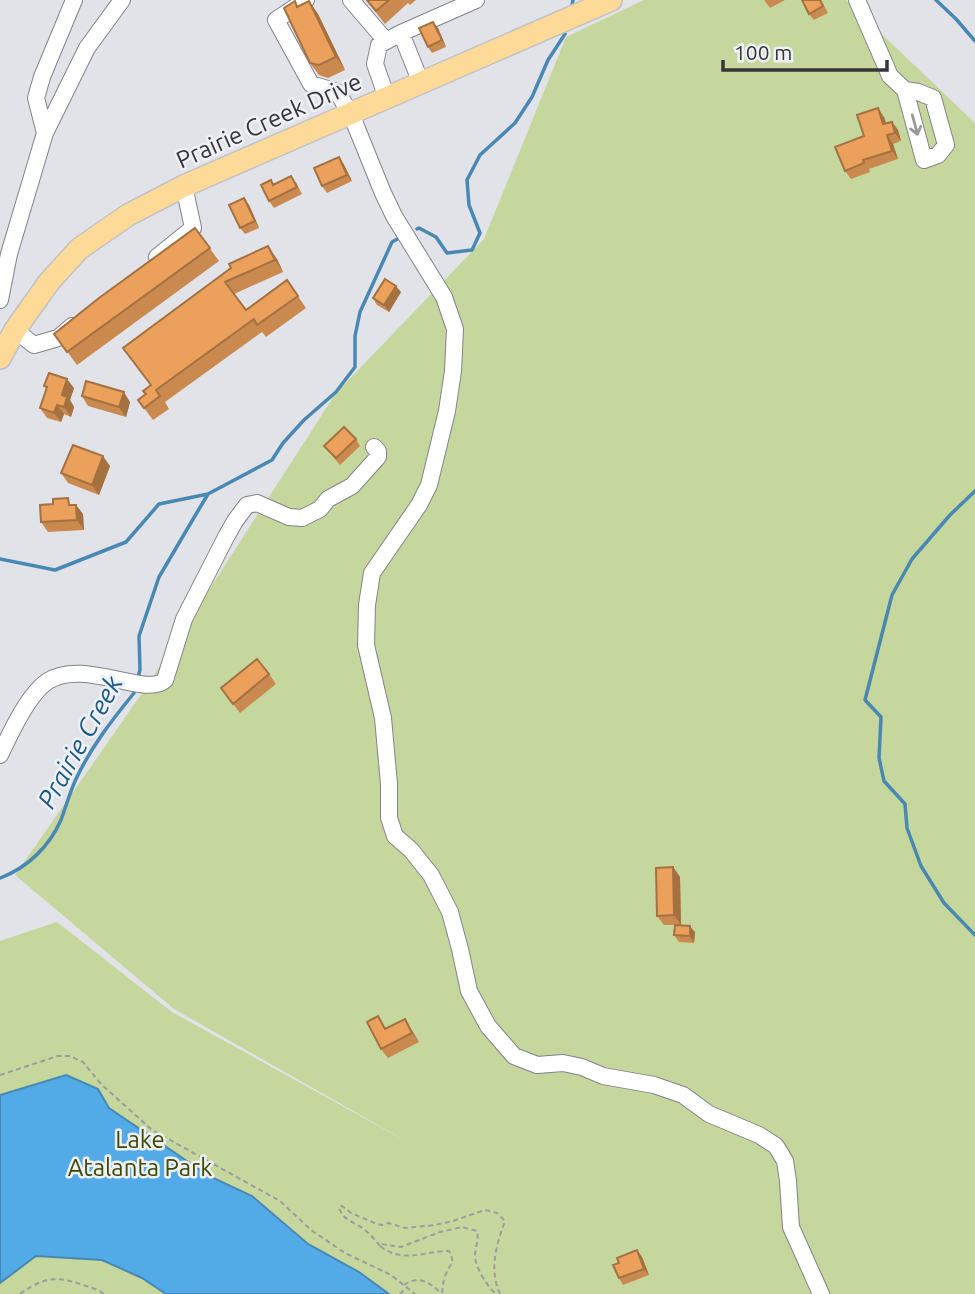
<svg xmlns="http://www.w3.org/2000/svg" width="975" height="1294" viewBox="0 0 975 1294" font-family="Ubuntu,sans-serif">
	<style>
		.green { fill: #c6d79e }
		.water { fill: #52abe7; stroke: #4988b2; stroke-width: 2 }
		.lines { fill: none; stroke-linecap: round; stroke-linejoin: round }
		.stream { stroke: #4988b2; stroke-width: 3.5 }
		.minor-casing { stroke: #828388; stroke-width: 18 }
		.major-casing { stroke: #c2c2c3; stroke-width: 24 }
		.path { stroke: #9b9ba0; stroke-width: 2; stroke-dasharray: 5 3.5; stroke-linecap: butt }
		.minor { stroke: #fff; stroke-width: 16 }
		.major { stroke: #feda99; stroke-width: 21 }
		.wall { fill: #ca8a4f }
		.shaded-wall { fill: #a47140 }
		.building { fill: #eba15c; stroke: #a47140; stroke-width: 2 }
		.oneway { stroke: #9a9a9c }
		.labels { text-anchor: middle; stroke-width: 5; stroke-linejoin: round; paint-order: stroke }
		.street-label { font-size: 24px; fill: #353538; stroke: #eff0f6 }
		.park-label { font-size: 24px; fill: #3c4a01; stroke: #eff0f6 }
		.water-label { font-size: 26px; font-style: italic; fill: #1a5b84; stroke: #eff0f6 }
	</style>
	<rect width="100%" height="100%" fill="#e2e3e9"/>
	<path class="green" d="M644,0H846L975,123V1294H0V941L57,922L172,1012L413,1145L174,1009L15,875L145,689L336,393L484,239L566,37Z"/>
	<path class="water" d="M66,1075L98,1089L109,1108L209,1176L252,1196L308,1244L359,1272L389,1294H166L142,1278L102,1260L36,1256L0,1283V1095Z"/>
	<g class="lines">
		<path class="stream" d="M936,0L956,19L975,41
			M571,10L573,0
			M417,229L419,228L436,237L447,253L472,250L480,233L469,205L467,180L480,155L515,123L532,97L548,60L565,34
			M975,491L950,515L912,559L892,595L865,700L881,717L879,758L884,781L905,804L907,828L921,866L944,903L975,935
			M0,559L55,570L126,542L159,504L208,494
			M138,677L140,670L139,636L159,577L189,526L208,494L272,460L283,443L304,420L336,392L355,367V336L360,312L392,242L401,237
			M0,878C27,868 49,847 61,820C66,806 70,792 76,779C91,747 112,720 134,693L135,688"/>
		<defs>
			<path id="minor" d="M306,0L276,20L311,84L337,92L351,114L383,193L394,216L444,297L455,329L453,371L447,411L429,485L419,505L372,573L367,605L366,645L383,718L389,784V818L395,836L411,850L431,875L450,912L460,949L469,991L488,1026L514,1056L537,1065L563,1063L582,1067L603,1076L654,1085L683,1095L709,1114L759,1135L776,1146L785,1161L788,1181L791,1227L821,1294
				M351,0L386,41
				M857,0L890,76L905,90L924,160L938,155L946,145L933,98L918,92L905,90
				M401,33L476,0
				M387,98L375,64L379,45L401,33L421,83
				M45,133L36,98L42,77L74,0
				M157,257L193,228L184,186
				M0,300L9,254L45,133L87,48L122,0
				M15,330L34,345L58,338L72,326
				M0,755C10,734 28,694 48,681C84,658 146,698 165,680L184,619L226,537L235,521L247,505L257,503L289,517L302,518L320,509L328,499L352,486L378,457V451L374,447"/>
			<path id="major" d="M0,358L15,330L49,282L79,249L128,215L184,186L611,0"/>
		</defs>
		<use href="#minor" class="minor-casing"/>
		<use href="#major" class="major-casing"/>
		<path class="path" d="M0,1075L58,1056H70L83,1062L101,1084L152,1130L280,1201L311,1230L345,1253L391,1275L415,1294
			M380,1246C375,1240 370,1234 364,1229C354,1222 342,1220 339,1207L342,1206L351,1213L377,1224L382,1225L388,1223L405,1228L435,1225L453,1221L485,1210L497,1213L505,1221C496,1245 489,1270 500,1294
			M404,1285C419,1275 429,1282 441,1293
			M442,1293C443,1287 443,1280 446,1274C450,1263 456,1264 449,1251C424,1251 403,1264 380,1246L381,1244L401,1247L440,1232L462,1227L477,1231C479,1238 476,1246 475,1254C474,1266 487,1286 496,1294
			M20,1294C51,1271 65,1279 98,1290L104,1294
			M400,1294L406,1288"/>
		<use href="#minor" class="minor"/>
		<use href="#major" class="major"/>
	</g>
	<path class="wall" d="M366,0H416L410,5L408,3L385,24Z
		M764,0H785L770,8Z
		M821,0L828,13L814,20L809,14Z
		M295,1L298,6L309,1L318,14L345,70L328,78L319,75L310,63Z
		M438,28L446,47L432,53L428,47Z
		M884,117L886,123L892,122L898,130L901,141L893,144L898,159L869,169L870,172L851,179L845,171L864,136Z
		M343,163L352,181L327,193L322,186Z
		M296,182L302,194L274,208L269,201L274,184Z
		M249,205L259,228L245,234L240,228Z
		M195,228L219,261L77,365L54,334Z
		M277,259L283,272L234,294L246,310L287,280L306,308L266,337L262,332L165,402L169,409L153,420L138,400L146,394L151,385L123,348L231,268Z
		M401,292L389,312L377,305L373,298Z
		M44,386L74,388L70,400L74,407L71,417L64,414L61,422L47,418L40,408L47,389Z
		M82,396L130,402L126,417L88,406Z
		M356,439L360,446L340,465L324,446Z
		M110,466L99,495L68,483L61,473Z
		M73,505H76L83,514L84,530L48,532L41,522Z
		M269,674L276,684L240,713L221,688Z
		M673,867L680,877L681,925L695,932L694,943L679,942L674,935L675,925H664L657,916Z
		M405,1019L411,1029L419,1042L388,1058L381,1049L386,1028Z
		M637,1250L642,1257L649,1275L623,1285L619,1278V1263Z"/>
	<path class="shaded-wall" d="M309,1L318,14L345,70L336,57Z
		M433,22L438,28L446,47L442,40Z
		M878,108L884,117L889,133L883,124Z
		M892,122L898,130L901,141L895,133Z
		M887,135L893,144L898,159L892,151Z
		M339,157L343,163L352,181L347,175Z
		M244,198L249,205L259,228L255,221Z
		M268,246L277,259L283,272L275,260Z
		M396,286L401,292L389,312L384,305Z
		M67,379L74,388L70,400L74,407L71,417L64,407L62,395Z
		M124,392L130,402L126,417L119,407Z
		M57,405L64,414L61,422L54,413Z
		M103,456L110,466L99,495L92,485Z
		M76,505L83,514L84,530L77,520Z
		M673,867L680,877L681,925L674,915Z
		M690,926L695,932L694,943L690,936Z
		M405,1019L411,1029L419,1042L412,1033Z
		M637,1250L642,1257L649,1275L644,1269Z"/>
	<path class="building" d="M367,0H389L376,11Z
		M802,0H820L823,6L809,14Z
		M295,1L297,7L309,1L336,57L319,65L310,63L284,8Z
		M433,22L442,40L428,47L419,28Z
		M878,108L883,124L892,122L895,133L887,135L892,151L863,160L864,163L845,171L835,147L864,136L857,115Z
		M339,157L347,175L322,186L314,168Z
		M291,176L297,187L269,201L261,185L271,180L273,185Z
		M244,198L255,221L240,228L229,205Z
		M195,228L210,248L67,352L54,334L99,298Z
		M268,246L275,260L225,282L246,310L287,280L298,296L257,325L254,319L156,390L160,396L144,408L138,400L146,394L143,391L151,385L123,348L231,268L229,264Z
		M385,279L396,286L384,305L373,298Z
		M49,373L67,379L62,395L67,397L64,407L57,405L54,413L40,408L47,387L44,386Z
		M86,381L124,392L119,407L82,396Z
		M344,427L356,439L336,458L324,446Z
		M73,445L103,456L92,485L61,473Z
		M68,498L69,505H76L77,520L41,522L40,505L53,504V499Z
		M257,659L269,674L233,704L221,688Z
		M673,867L674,915L657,916L656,868Z
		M675,925L690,926V936L674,935Z
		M378,1016L385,1029L405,1019L412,1033L381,1049L367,1022Z
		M637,1250L644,1269L619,1278L613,1265L619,1263L617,1258Z"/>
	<defs><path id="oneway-shaft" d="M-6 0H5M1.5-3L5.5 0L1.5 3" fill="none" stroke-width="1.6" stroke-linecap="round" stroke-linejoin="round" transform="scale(1.75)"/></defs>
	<use class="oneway" href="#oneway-shaft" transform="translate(915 125) rotate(75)"/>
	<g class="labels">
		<g class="street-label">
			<text transform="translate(269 121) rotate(-24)" y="8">Prairie Creek Drive</text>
		</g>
		<g class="park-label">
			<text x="140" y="1148">Lake<tspan x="140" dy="28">Atalanta Park</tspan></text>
		</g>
		<g class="water-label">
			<text transform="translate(80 742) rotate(-61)" y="9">Prairie Creek</text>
		</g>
	</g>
	<path d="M723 60v10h164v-10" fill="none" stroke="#353538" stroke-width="3.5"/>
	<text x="734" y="60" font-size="21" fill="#353538" stroke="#eff0f6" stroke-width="5" paint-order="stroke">100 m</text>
</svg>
